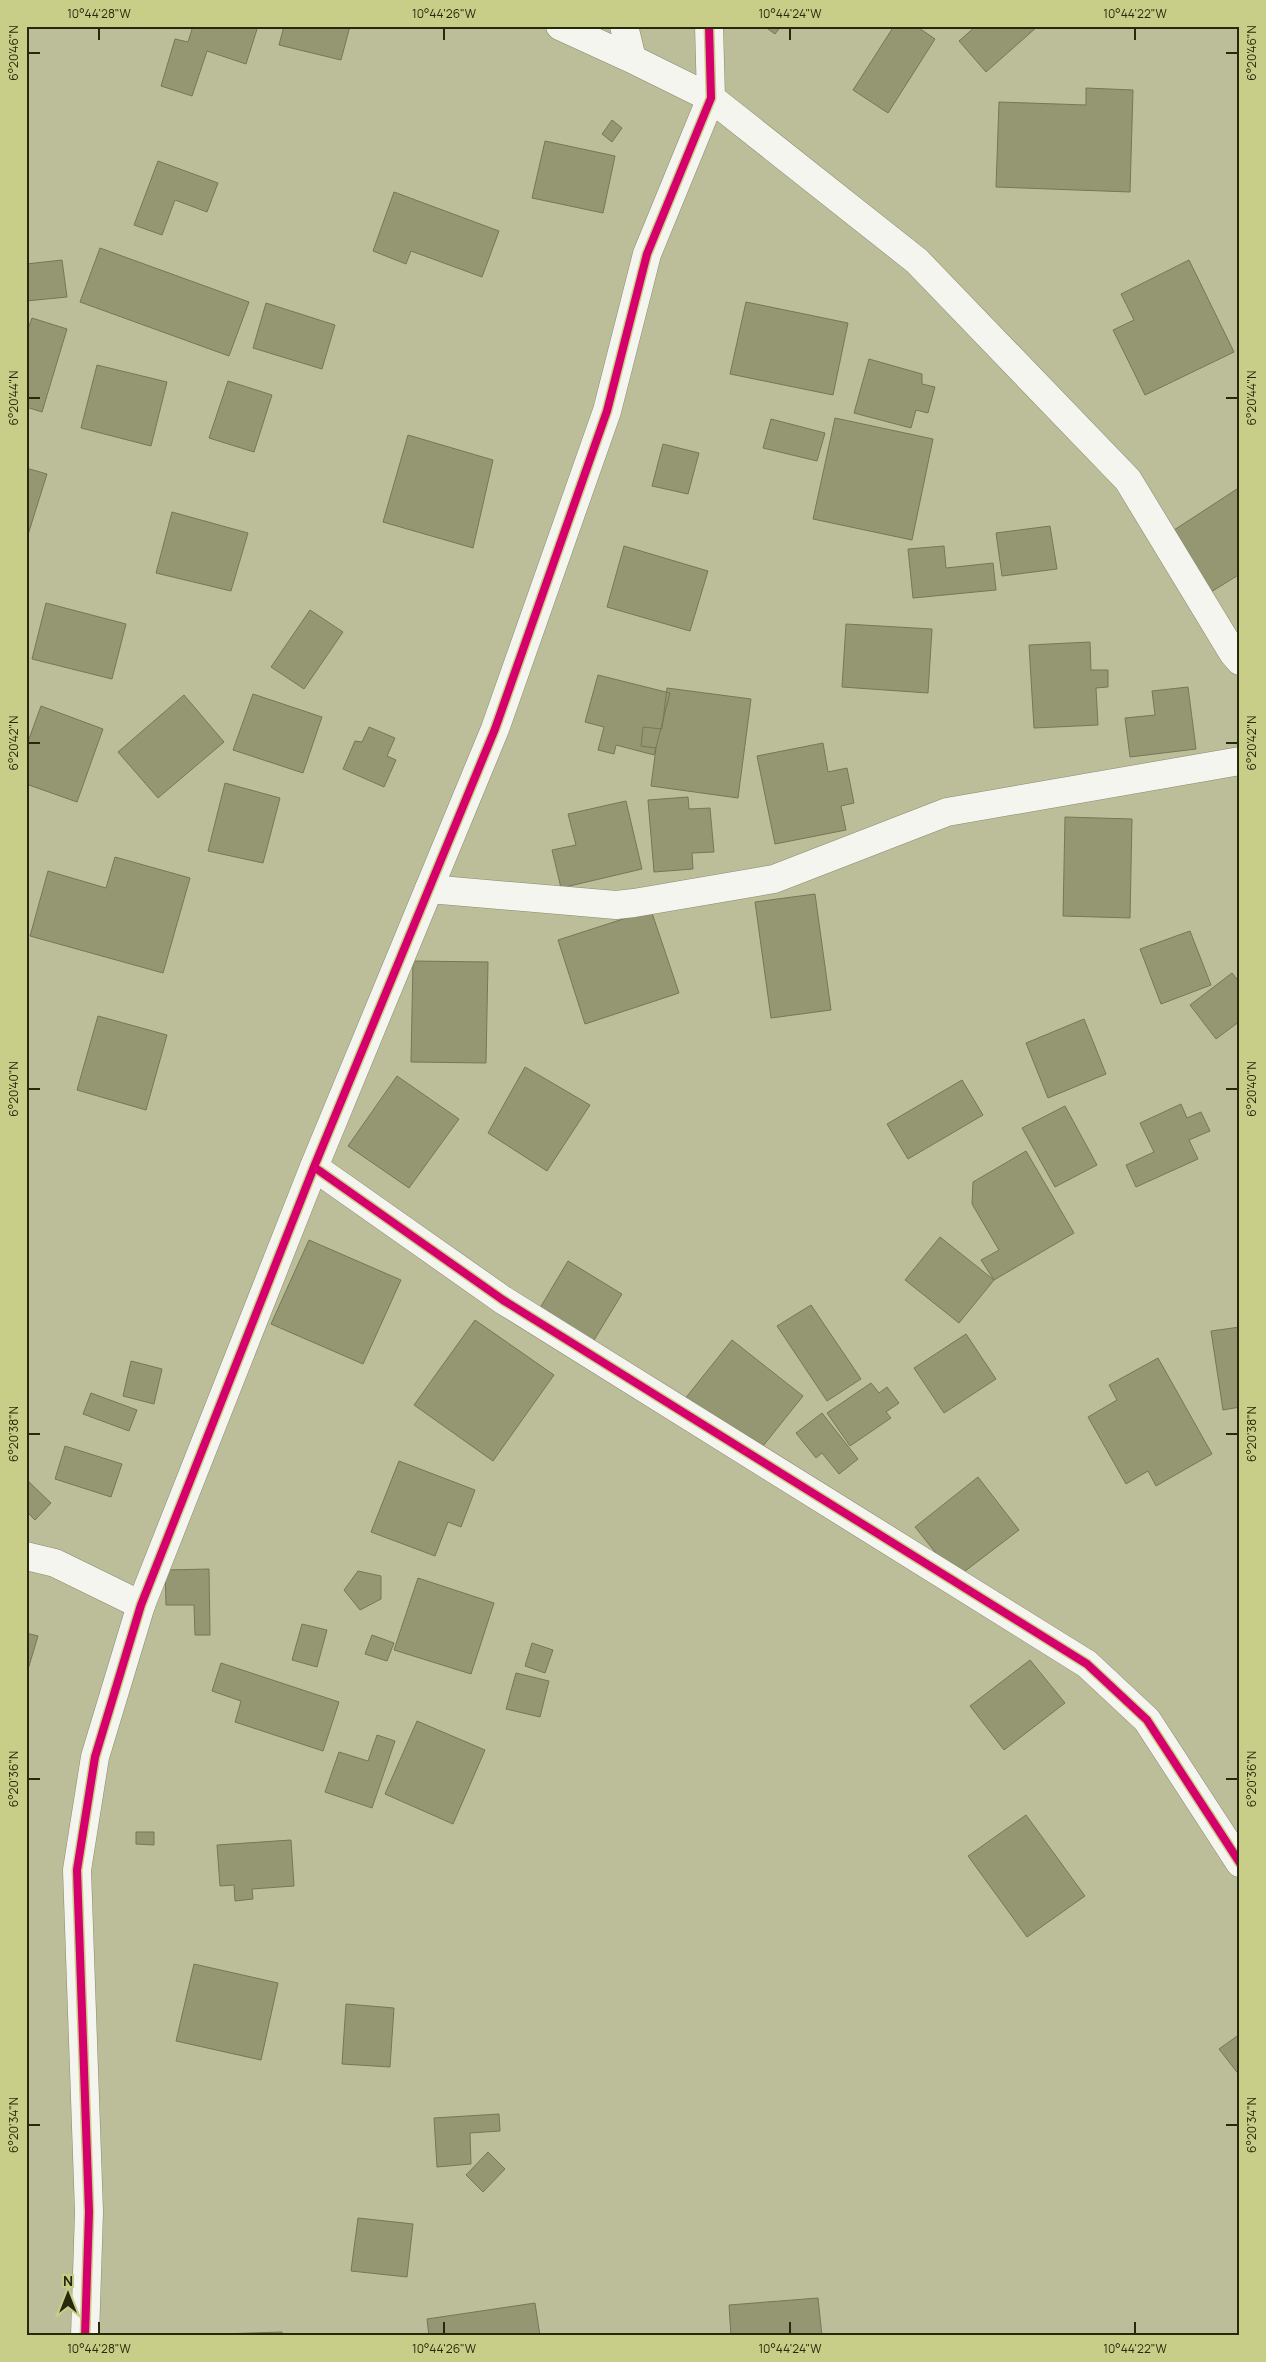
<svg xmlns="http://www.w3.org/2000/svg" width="1266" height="2362" viewBox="0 0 1266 2362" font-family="Manrope,sans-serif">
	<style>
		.building { fill: #949771; stroke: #757758 }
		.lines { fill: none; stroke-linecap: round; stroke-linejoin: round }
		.minor-casing { stroke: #898b6d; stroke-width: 29 }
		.tertiary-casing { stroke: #898b6d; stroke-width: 29 }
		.minor { stroke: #f5f5f0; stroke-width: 28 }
		.tertiary { stroke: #f5f5f0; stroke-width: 28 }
		.cycleway-casing { stroke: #c8ce88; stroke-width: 11 }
		.cycleway { stroke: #d6006c; stroke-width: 8 }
		.ticks { fill: none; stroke: #27280c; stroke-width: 2 }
		.neatline { fill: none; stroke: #27280c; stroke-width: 2 }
		.ticks-label { font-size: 12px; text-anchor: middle; fill: #27280c }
	</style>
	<rect width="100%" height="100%" fill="#bbbe98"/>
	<path class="building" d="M193,26H258L246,64L207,51L192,96L161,86L175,39L188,42Z
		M284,26H350L341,60L279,45Z
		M764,26H781L775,34Z
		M894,26H916L935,39L888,113L853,90Z
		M976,26H1038L986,72L959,41Z
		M1086,88L1133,90L1130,192L996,187L999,102L1086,105Z
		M612,120L622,128L612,142L602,134Z
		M545,141L615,156L603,213L532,198Z
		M158,161L218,183L207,212L175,200L162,235L134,225Z
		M394,192L499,231L482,277L411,251L406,264L373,251Z
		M100,248L249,302L229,356L80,302Z
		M62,260L67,297L26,301V264Z
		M1189,260L1234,352L1145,395L1113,330L1134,320L1121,294Z
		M746,302L848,323L833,395L730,374Z
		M266,303L335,325L322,369L253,348Z
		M32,318L67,329L42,412L26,407V334Z
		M869,359L922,374V384L935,387L928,413L916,410L911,428L854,413Z
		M97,365L167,382L151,446L81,428Z
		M228,381L272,395L254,452L209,438Z
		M835,418L933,439L912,540L813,519Z
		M771,419L825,433L817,461L763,448Z
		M408,435L493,460L473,548L383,522Z
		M663,444L699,453L688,494L652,486Z
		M26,468L47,474L26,541Z
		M1237,489L1240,493V574L1211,592L1171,532Z
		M172,512L248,533L231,591L156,573Z
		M1050,526L1057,569L1002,576L996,533Z
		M624,546L708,571L690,631L607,607Z
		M944,546L946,568L993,563L996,590L913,598L908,549Z
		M46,603L126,624L112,679L32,659Z
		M310,610L343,632L304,689L271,667Z
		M846,624L932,629L928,693L842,687Z
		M1090,642L1091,670H1108V687L1096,688L1098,725L1034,728L1029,645Z
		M598,675L670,693L654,755L616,745L614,754L598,750L604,727L585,722Z
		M1188,687L1196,749L1130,757L1125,718L1155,715L1152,691Z
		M667,688L751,699L738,798L651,786L656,748L641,746L643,727L662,729Z
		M253,694L322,717L303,773L233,750Z
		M184,695L224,742L158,798L118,752Z
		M41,706L103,729L77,802L26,784V747Z
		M369,727L395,738L387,756L396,760L384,787L343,769L355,741L362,742Z
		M823,743L828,772L847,768L854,803L841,806L846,830L775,844L757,756Z
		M225,783L280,798L263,863L208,851Z
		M688,797L689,809L710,808L714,852L692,853L693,869L654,872L648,800Z
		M626,801L642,869L561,888L552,850L576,845L568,814Z
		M1065,817L1132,819L1130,918L1063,916Z
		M115,857L190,878L163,973L30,936L48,871L106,888Z
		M815,894L831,1010L771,1018L755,902Z
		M651,910L679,993L585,1024L558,940Z
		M1190,931L1211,985L1161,1004L1140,949Z
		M413,961L488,962L486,1063L411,1062Z
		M1232,973L1240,983V1021L1216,1039L1190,1005Z
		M98,1016L167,1035L146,1110L77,1090Z
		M1084,1019L1106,1074L1048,1098L1026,1043Z
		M525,1067L590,1105L547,1171L488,1133Z
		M397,1076L459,1119L409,1188L348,1146Z
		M962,1080L983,1115L908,1159L887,1124Z
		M1181,1104L1187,1118L1201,1112L1210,1131L1189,1140L1198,1159L1136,1187L1126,1165L1154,1152L1140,1123Z
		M1065,1106L1097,1165L1055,1187L1022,1128Z
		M1026,1151L1074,1233L994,1280L981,1260L999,1250L972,1204L973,1182Z
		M940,1237L994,1280L959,1323L905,1280Z
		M309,1240L401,1280L363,1364L271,1324Z
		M568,1261L622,1294L591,1345L537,1313Z
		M811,1305L861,1379L827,1401L777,1326Z
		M475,1320L554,1375L493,1461L414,1405Z
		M1240,1327V1407L1223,1410L1211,1331Z
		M966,1334L996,1379L944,1413L914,1368Z
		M732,1340L803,1396L747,1466L676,1410Z
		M1158,1358L1212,1454L1156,1486L1148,1471L1126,1484L1088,1417L1117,1400L1109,1385Z
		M131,1361L162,1369L154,1404L123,1396Z
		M871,1383L879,1393L887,1387L899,1403L886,1412L891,1418L850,1446L827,1413Z
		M91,1393L137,1410L129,1431L83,1414Z
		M822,1413L858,1459L839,1474L822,1453L816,1458L796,1433Z
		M65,1446L122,1464L111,1497L55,1479Z
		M399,1461L475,1490L461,1527L448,1522L435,1556L371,1532Z
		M978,1477L1019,1530L956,1578L915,1527Z
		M28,1481L51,1503L35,1520L26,1511V1483Z
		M209,1569L210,1635H195L194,1605H166L165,1570Z
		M358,1571L381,1576V1599L360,1610L344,1590Z
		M418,1578L494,1603L471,1674L394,1650Z
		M302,1624L327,1630L317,1667L292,1660Z
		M26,1633L38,1636L26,1676Z
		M372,1635L394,1643L387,1661L365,1654Z
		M532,1643L553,1650L545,1673L525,1666Z
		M1030,1660L1065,1703L1004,1750L970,1706Z
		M221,1663L339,1702L323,1751L235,1722L241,1701L212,1691Z
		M516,1673L549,1681L540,1717L506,1709Z
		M417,1721L485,1750L453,1824L385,1794Z
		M377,1735L395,1741L372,1808L325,1792L339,1752L368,1761Z
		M1026,1815L1085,1896L1027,1937L968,1856Z
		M136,1832H154V1845L136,1844Z
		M291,1840L294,1886L252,1889L253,1899L235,1901L234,1885L220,1886L217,1845Z
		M194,1964L278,1983L261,2060L176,2041Z
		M346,2004L394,2008L390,2067L342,2064Z
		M1240,2034V2076L1219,2049Z
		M499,2114L500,2131L470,2133L471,2164L437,2167L434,2118Z
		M488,2152L505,2169L483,2192L466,2175Z
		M358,2218L413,2224L407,2277L351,2271Z
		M818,2298L822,2336H731L729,2305Z
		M535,2303L540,2336H429L427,2319Z
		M282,2332L283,2336H189V2335Z"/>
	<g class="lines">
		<defs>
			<path id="minor" d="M560,26L632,59L711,98L917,261L1128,480L1233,653L1240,661
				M624,26L632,59
				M709,26L711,98
				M429,889L616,905L634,903L774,879L947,812L1240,761
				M314,1167L503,1300L1087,1664L1147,1720L1240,1863
				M26,1556L55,1563L141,1605"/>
			<path id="tertiary" d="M85,2336L89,2212L77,1870L95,1757L141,1605L314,1167L495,729L607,411L647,254L711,98"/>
		</defs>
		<use href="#minor" class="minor-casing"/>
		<use href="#tertiary" class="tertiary-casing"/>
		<use href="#minor" class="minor"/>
		<use href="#tertiary" class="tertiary"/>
		<defs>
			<path id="cycleway" d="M314,1167L503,1300L1087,1664L1147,1720L1240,1863
				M85,2336L89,2212L77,1870L95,1757L141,1605L314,1167L495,729L607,411L647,254L711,98L709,26"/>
		</defs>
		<use href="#cycleway" class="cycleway-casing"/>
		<use href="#cycleway" class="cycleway"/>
	</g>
	<path class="ticks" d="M99,28V40M444,28V40M790,28V40M1135,28V40M28,53H40M1226,53H1238M28,398H40M1226,398H1238M28,743H40M1226,743H1238M28,1089H40M1226,1089H1238M28,1434H40M1226,1434H1238M28,1779H40M1226,1779H1238M28,2125H40M1226,2125H1238M99,2322V2334M444,2322V2334M790,2322V2334M1135,2322V2334"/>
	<rect width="1266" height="2362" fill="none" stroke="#c8ce88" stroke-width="55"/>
	<g transform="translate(68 2294)" stroke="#c8ce88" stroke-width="4" paint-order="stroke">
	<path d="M0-4L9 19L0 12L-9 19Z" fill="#27280c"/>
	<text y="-8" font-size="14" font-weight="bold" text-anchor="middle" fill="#27280c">N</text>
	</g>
	<rect x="28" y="28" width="1210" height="2306" class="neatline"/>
	<g class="ticks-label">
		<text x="99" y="18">10°44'28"W</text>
		<text x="444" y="18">10°44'26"W</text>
		<text x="790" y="18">10°44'24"W</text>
		<text x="1135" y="18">10°44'22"W</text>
		<text transform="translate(14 53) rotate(-90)" y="4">6°20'46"N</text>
		<text transform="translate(1252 53) rotate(-90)" y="4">6°20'46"N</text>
		<text transform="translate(14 398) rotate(-90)" y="4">6°20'44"N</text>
		<text transform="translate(1252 398) rotate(-90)" y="4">6°20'44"N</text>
		<text transform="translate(14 743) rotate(-90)" y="4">6°20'42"N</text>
		<text transform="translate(1252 743) rotate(-90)" y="4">6°20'42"N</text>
		<text transform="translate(14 1089) rotate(-90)" y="4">6°20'40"N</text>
		<text transform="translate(1252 1089) rotate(-90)" y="4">6°20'40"N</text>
		<text transform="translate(14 1434) rotate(-90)" y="4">6°20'38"N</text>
		<text transform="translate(1252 1434) rotate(-90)" y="4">6°20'38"N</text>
		<text transform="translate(14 1779) rotate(-90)" y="4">6°20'36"N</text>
		<text transform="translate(1252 1779) rotate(-90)" y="4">6°20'36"N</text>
		<text transform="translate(14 2125) rotate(-90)" y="4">6°20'34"N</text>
		<text transform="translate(1252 2125) rotate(-90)" y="4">6°20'34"N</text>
		<text x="99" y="2353">10°44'28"W</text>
		<text x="444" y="2353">10°44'26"W</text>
		<text x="790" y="2353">10°44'24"W</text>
		<text x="1135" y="2353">10°44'22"W</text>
	</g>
</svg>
